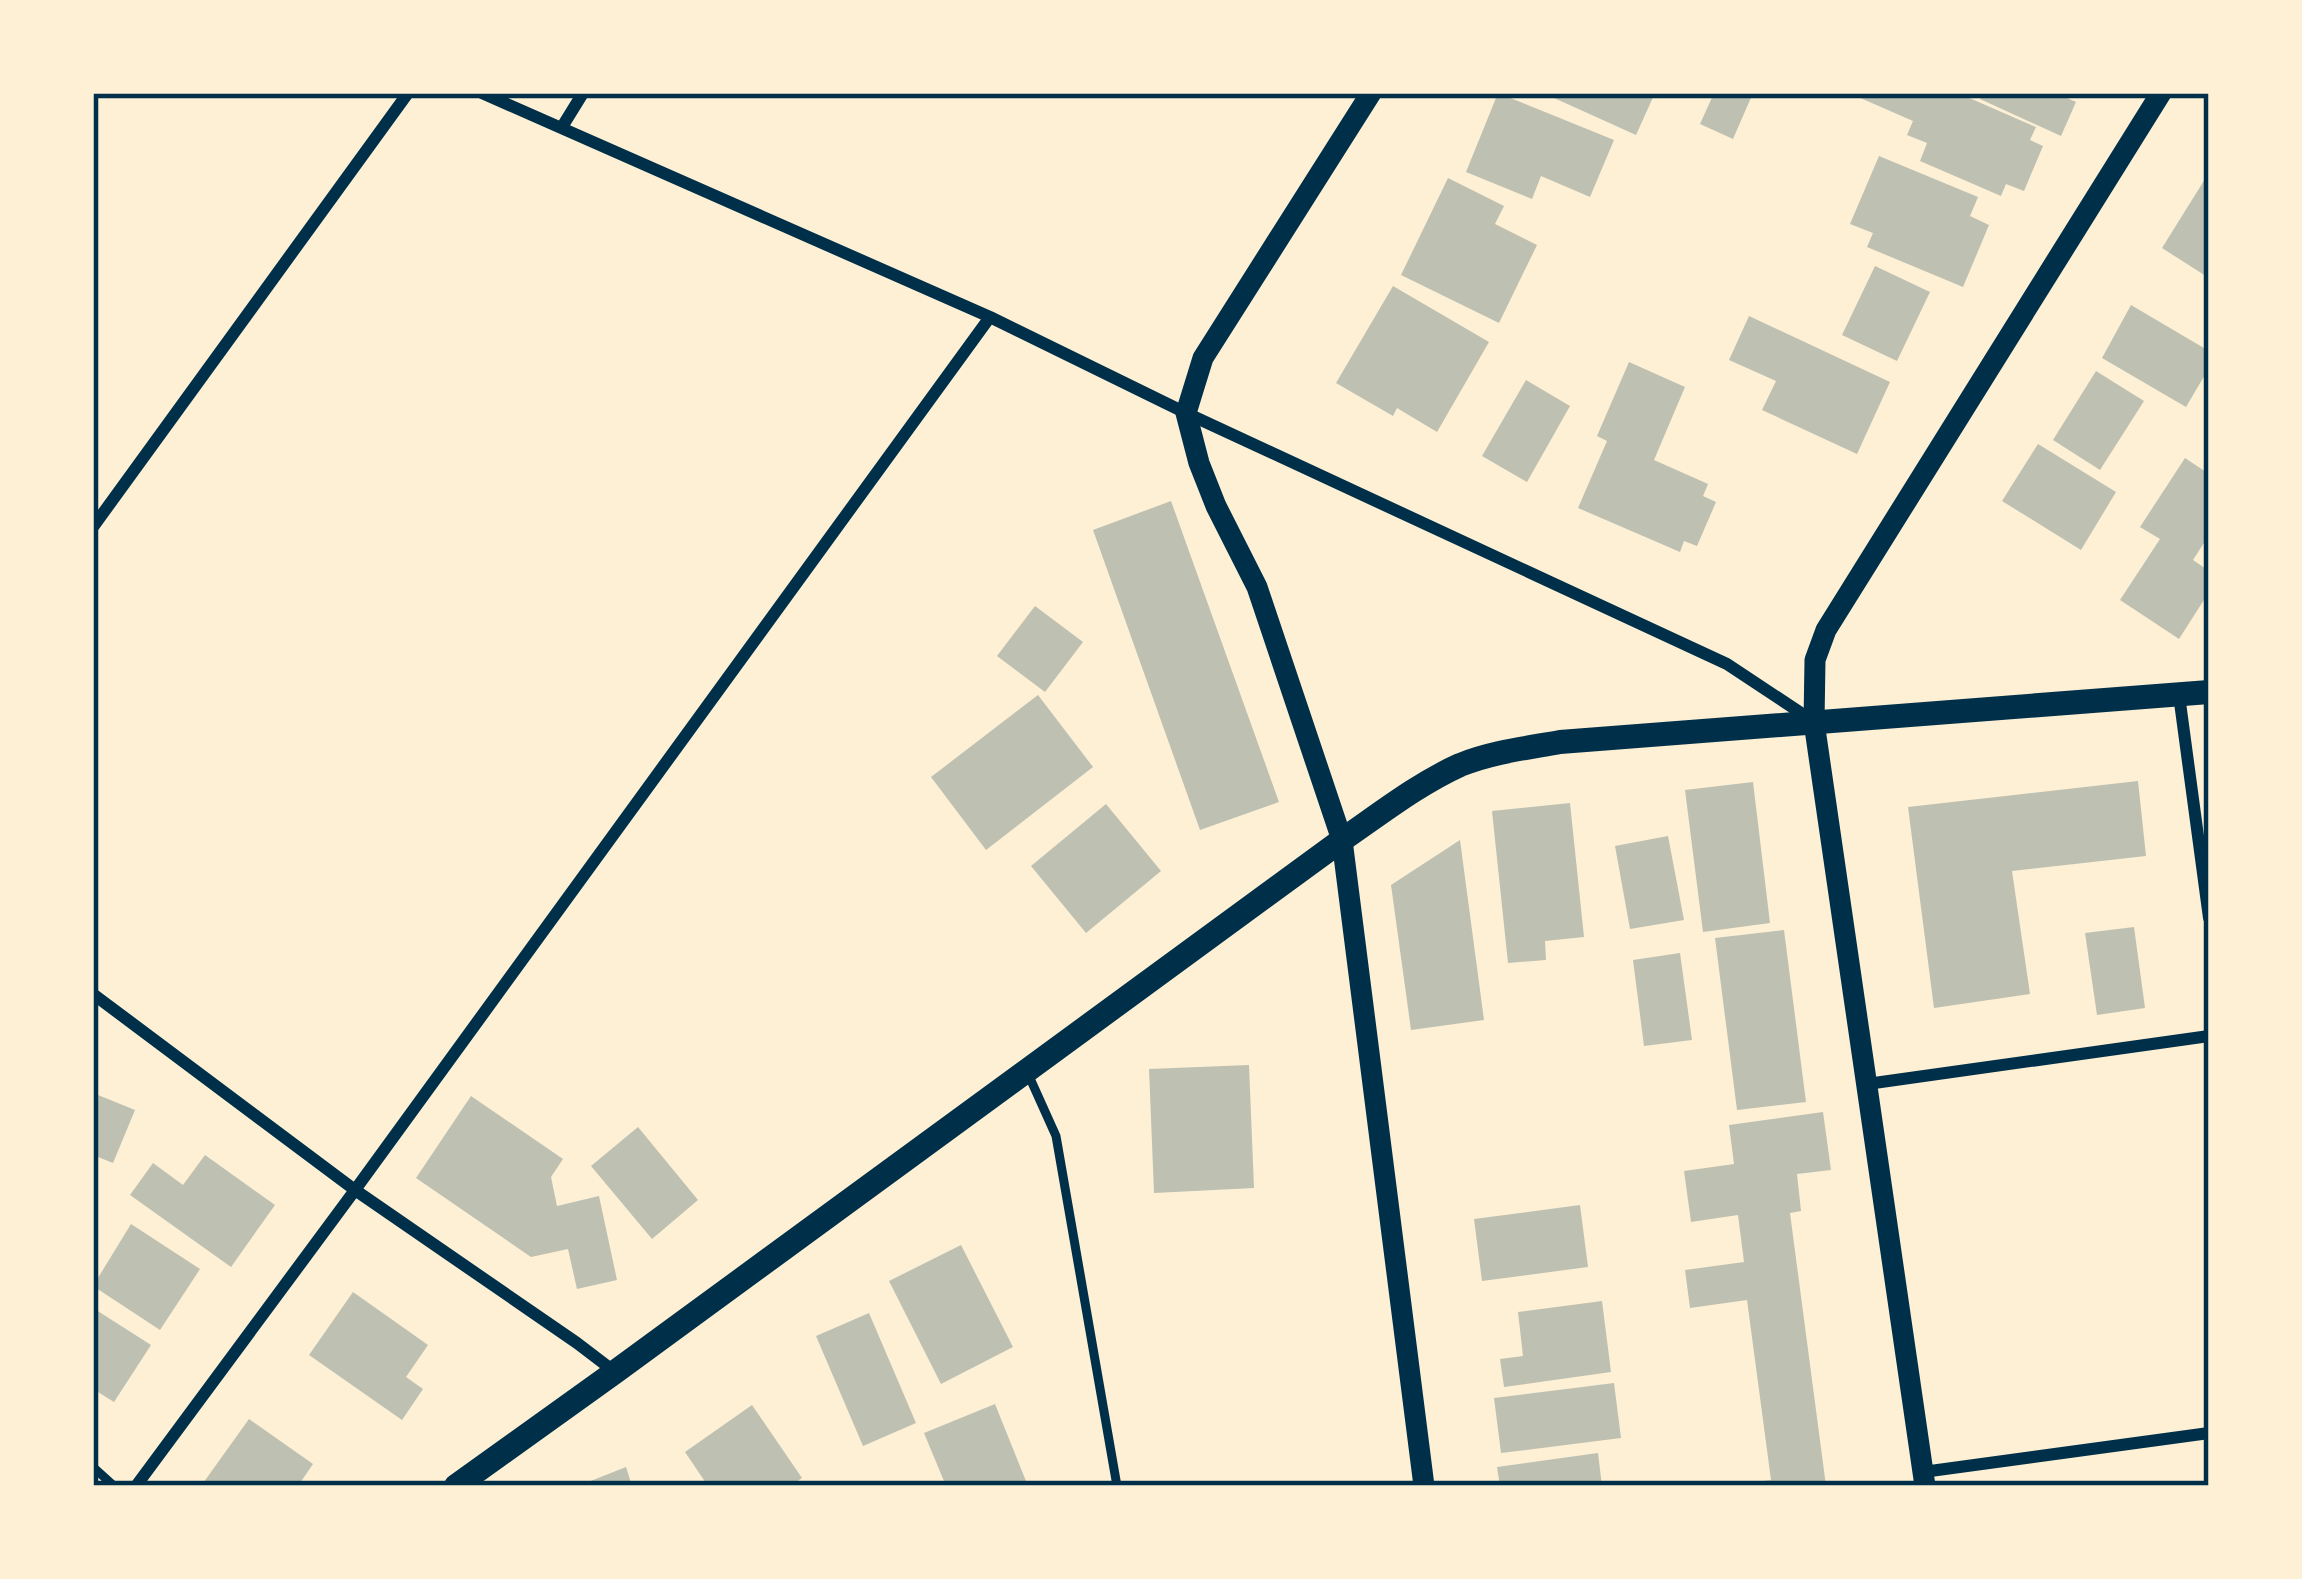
<svg xmlns="http://www.w3.org/2000/svg" width="2302" height="1579" viewBox="0 0 2302 1579" font-family="Arial,sans-serif">
	<style>
		.building { fill: #bec0b2 }
		.lines { fill: none; stroke-linecap: round; stroke-linejoin: round }
		.service { stroke: #003049; stroke-width: 9 }
		.minor { stroke: #003049; stroke-width: 12 }
		.tertiary { stroke: #003049; stroke-width: 21 }
		.secondary { stroke: #003049; stroke-width: 24 }
		.neatline { fill: none; stroke: #003049; stroke-width: 4.5 }
	</style>
	<rect width="100%" height="100%" fill="#fdf0d5"/>
	<path class="building" d="M1498,93L1614,140L1590,197L1541,176L1532,199L1466,172Z
		M1543,93H1655L1636,135Z
		M1714,93H1753L1733,139L1700,124Z
		M1849,93H1958L2036,127L2030,140L2043,146L2024,191L2006,184L2001,196L1920,161L1927,143L1907,135L1913,121Z
		M1983,93H2066L2065,97L2076,102L2061,136L1980,99Z
		M1879,156L1978,197L1970,216L1989,225L1963,287L1867,247L1873,233L1850,224Z
		M1448,178L1504,206L1495,224L1537,245L1499,323L1401,275Z
		M2205,179L2209,181V278L2162,248Z
		M1875,266L1930,292L1897,361L1842,335Z
		M1393,286L1489,342L1437,432L1397,408L1393,416L1336,383Z
		M2131,305L2209,351V368L2186,407L2102,358Z
		M1749,316L1890,382L1857,454L1762,410L1776,381L1729,360Z
		M1629,362L1685,387L1654,460L1708,484L1703,496L1716,502L1697,546L1684,541L1680,552L1578,508L1607,441L1597,436Z
		M2096,371L2144,401L2100,470L2053,440Z
		M1526,380L1570,406L1527,482L1482,456Z
		M2038,444L2116,492L2081,550L2002,501Z
		M2185,458L2209,474V535L2193,560L2209,571V592L2179,639L2120,600L2160,539L2140,527Z
		M1171,501L1279,802L1200,830L1093,530Z
		M1035,606L1083,642L1045,692L997,656Z
		M1038,695L1093,767L986,850L931,777Z
		M2138,781L2146,856L2012,871L2030,994L1934,1008L1908,807Z
		M1753,782L1770,923L1703,932L1685,790Z
		M1570,803L1584,937L1545,941L1546,960L1508,963L1492,811Z
		M1106,804L1161,871L1086,933L1031,866Z
		M1668,836L1684,920L1630,929L1615,846Z
		M1460,840L1484,1020L1411,1030L1391,885Z
		M2134,927L2145,1008L2097,1015L2085,933Z
		M1784,930L1806,1102L1737,1110L1715,938Z
		M1680,953L1692,1040L1644,1046L1633,960Z
		M1249,1065L1254,1188L1154,1193L1149,1069Z
		M93,1093L135,1110L113,1163L93,1155Z
		M471,1096L563,1159L551,1177L557,1206L599,1196L617,1280L577,1289L568,1249L531,1257L416,1178Z
		M1823,1112L1831,1170L1797,1174L1801,1211L1790,1213L1826,1486H1747V1483L1771,1480L1747,1300L1690,1308L1685,1270L1744,1262L1738,1215L1691,1222L1684,1171L1734,1164L1729,1125Z
		M638,1127L698,1200L652,1239L591,1166Z
		M205,1155L275,1205L231,1267L130,1195L153,1163L183,1185Z
		M1580,1205L1588,1267L1482,1281L1474,1219Z
		M131,1224L200,1269L160,1330L93,1286Z
		M961,1245L1013,1347L941,1384L889,1281Z
		M353,1292L428,1345L406,1377L423,1389L402,1420L309,1355Z
		M1602,1301L1611,1372L1504,1387L1500,1359L1523,1356L1518,1312Z
		M93,1308L151,1345L114,1402L93,1389Z
		M869,1313L916,1423L863,1446L816,1336Z
		M1614,1383L1621,1438L1501,1453L1494,1398Z
		M995,1404L1028,1486H946L924,1433Z
		M752,1405L802,1478L790,1486H708L685,1452Z
		M249,1419L313,1464L298,1486H201Z
		M1598,1453L1602,1486H1500L1497,1467Z
		M626,1467L632,1486H578Z"/>
	<g class="lines">
		<path class="service" d="M1029,1076L1056,1136L1117,1486
			M93,1467L114,1486"/>
		<path class="minor" d="M482,93L990,317L1186,413L1727,664L1810,719
			M562,127L583,93
			M93,527L408,93
			M2179,695L2209,918
			M93,994L355,1190L577,1343L615,1372
			M1867,1084L2209,1036
			M1923,1472L2209,1433
			M136,1486L355,1190L990,317"/>
		<path class="tertiary" d="M1371,93L1203,358L1186,413L1199,463L1216,506L1257,587L1342,840L1424,1486
			M1925,1486L1814,722L1815,660L1826,630L2161,93"/>
		<path class="secondary" d="M456,1486L615,1372L1342,840C1380,814 1418,784 1460,765C1492,752 1527,748 1560,742L2209,692"/>
	</g>
	<rect width="2302" height="1579" fill="none" stroke="#fdf0d5" stroke-width="192"/>
	<rect x="96" y="96" width="2110" height="1387" class="neatline"/>
</svg>
